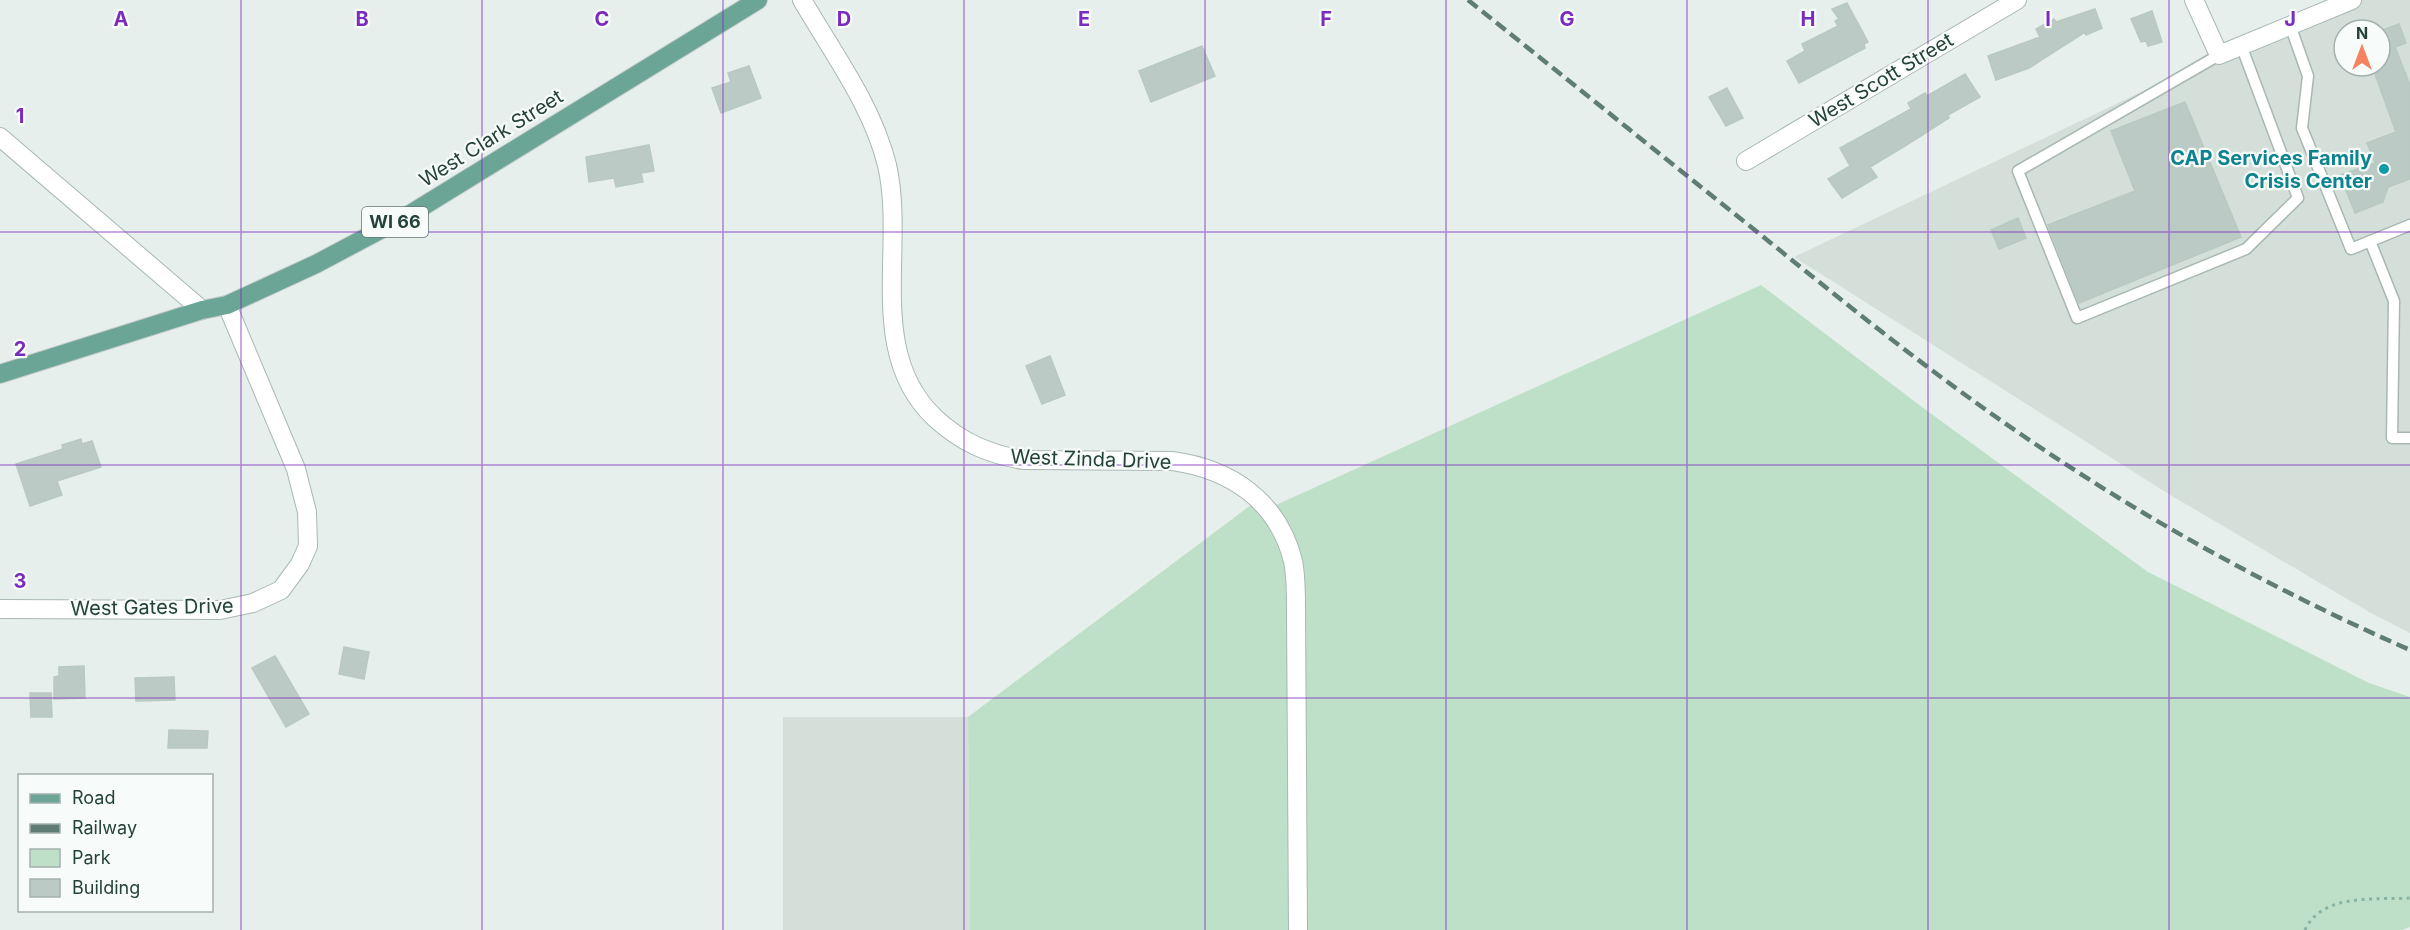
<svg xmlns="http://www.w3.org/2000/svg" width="2410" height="930" viewBox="0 0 2410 930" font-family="Inter,sans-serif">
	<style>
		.built { fill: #d4dfda; fill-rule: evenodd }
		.green { fill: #bfe0c8 }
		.building { fill: #bbcac4; stroke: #b8c9c2; stroke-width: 1.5 }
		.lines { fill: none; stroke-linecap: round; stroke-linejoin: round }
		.lane-casing { stroke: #a8b8b2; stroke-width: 13 }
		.street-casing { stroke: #a8b8b2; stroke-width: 20 }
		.primary-casing { stroke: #c2cac8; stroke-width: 20 }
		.path { stroke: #86b3a5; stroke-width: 3; stroke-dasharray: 3 4.5; stroke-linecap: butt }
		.lane { stroke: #fff; stroke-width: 10 }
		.street { stroke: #fff; stroke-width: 18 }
		.primary { stroke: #6aa596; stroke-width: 18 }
		.rail { stroke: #5f7d75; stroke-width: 4.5; stroke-dasharray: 12 6; stroke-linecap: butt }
		.grid { fill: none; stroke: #7b2cbf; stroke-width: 1.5; stroke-opacity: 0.55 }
		.culture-dot { fill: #0f9aa8; stroke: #f7fbf9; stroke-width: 2 }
		.labels { text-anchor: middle; stroke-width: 4.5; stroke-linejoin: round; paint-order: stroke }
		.shield { fill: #f7fbf9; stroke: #637a73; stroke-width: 1.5 }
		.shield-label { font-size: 18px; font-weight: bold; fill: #24423a }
		.street-label { font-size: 20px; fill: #24423a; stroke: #f7fbf9 }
		.culture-label { font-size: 20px; font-weight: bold; fill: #0d838f; stroke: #f7fbf9; text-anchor: end }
		.grid-label { font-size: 20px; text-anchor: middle; font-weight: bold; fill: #7b2cbf; stroke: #f7fbf9; stroke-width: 4.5; stroke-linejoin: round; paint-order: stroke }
	</style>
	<rect width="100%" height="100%" fill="#e6efeb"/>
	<path class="built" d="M2352,0H2410V633L2371,613L2167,493L1794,257L2219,55ZM2344,30H2380V66H2344Z
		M783,717H968L970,930H783Z"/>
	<path class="green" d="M1761,285L1926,410L2148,572L2369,683L2410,697V927L2402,930H970L968,717L1259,499L1267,509Z"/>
	<path class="building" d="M1847,3L1868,42L1864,44L1865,48L1799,83L1787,61L1805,51L1802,44L1838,26L1835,21L1839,19L1832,9Z
		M2095,9L2102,28L2086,35L2085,32L2029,68L1996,80L1988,56L2040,37L2036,29L2054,19L2056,22Z
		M2152,11L2162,42L2148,46L2146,41L2141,42L2131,19Z
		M2399,24L2406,43L2395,47L2410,85V179L2388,187L2383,202L2355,213L2340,175L2375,163L2367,143L2396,132L2372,66H2380V31Z
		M1202,46L1215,76L1151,102L1139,71Z
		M749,66L761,98L721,113L712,88L731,82L728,73Z
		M1965,74L1980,97L1948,115L1949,118L1905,146L1870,167L1877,177L1842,198L1828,179L1850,166L1840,148L1911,109L1908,103L1925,93L1927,96Z
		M1727,88L1743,118L1726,126L1709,97Z
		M2185,102L2241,237L2079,303L2048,225L2135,191L2111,131Z
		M649,145L654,171L641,173L643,182L616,187L614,178L589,182L586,157Z
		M2018,218L2026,238L1999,249L1991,230Z
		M1050,356L1065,395L1042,404L1026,366Z
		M81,439L82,444L92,441L101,467L57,481L62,495L30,506L16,464L63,449L62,445Z
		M344,647L369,652L364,679L339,674Z
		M275,656L309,714L286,727L252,668Z
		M84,666L85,698L54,699V677L59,676V667Z
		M174,677L175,700L136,701L135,678Z
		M30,693H51L52,717H31Z
		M169,730L208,731L207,748H168Z"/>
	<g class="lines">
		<defs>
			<path id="lane" d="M2290,25L2308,76L2302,128L2351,249L2410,225
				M2219,55L2018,171L2077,318L2246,249L2298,198L2241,45
				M2370,241L2394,301L2392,438H2410"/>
			<path id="street" d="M802,0C833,53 872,105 887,165C906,248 865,352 935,418C961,442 988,454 1023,460L1172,461C1231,469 1278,501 1293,561C1296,576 1296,593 1296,608L1298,930
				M2194,0L2219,55L2352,0
				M0,137L202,310
				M1746,161L2017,0
				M0,609L220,610L253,603L281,590L300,564L308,546L307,512L296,469L227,305"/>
			<path id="primary" d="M0,374L202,310L227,305L316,264L412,213L758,0"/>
		</defs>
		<use href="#lane" class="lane-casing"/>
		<use href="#street" class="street-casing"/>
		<use href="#primary" class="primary-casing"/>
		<path class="path" d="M2305,930C2322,893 2375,900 2410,898"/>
		<use href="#lane" class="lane"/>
		<use href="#street" class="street"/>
		<use href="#primary" class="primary"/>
		<path class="rail" d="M1468,0C1566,78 1663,157 1761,235C1846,304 1931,373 2022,435C2144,519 2274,590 2410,650"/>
	</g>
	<path class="grid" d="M241,0V930M482,0V930M723,0V930M964,0V930M1205,0V930M1446,0V930M1687,0V930M1928,0V930M2169,0V930M0,232H2410M0,465H2410M0,698H2410"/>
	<circle class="culture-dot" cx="2384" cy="169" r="6"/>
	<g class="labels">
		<rect class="shield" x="362" y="207" width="66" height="30" rx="4.5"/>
		<g class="shield-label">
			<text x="395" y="228">WI 66</text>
		</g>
		<g class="street-label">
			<text transform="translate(1881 80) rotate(-31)" y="7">West Scott Street</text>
			<text transform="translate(491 138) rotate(-32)" y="7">West Clark Street</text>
			<text transform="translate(1091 459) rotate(2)" y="7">West Zinda Drive</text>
			<text transform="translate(152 607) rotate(-1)" y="7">West Gates Drive</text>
		</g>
		<g class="culture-label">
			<text x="2372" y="165">CAP Services Family<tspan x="2372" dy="23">Crisis Center</tspan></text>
		</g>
	</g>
	<g class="grid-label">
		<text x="121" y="26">A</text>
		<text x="362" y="26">B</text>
		<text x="602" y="26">C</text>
		<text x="844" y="26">D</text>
		<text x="1084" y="26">E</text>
		<text x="1326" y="26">F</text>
		<text x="1567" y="26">G</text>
		<text x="1808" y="26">H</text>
		<text x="2048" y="26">I</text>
		<text x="2290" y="26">J</text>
		<text x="20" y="123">1</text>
		<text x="20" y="356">2</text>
		<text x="20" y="588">3</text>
	</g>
	<rect x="18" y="774" width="195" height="138" fill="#f7fbf9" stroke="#a3b1ad" stroke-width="1.5"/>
	<rect x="30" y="794" width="30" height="9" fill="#6aa596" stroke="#a3b1ad" stroke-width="1.5"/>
	<text x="72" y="804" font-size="18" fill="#24423a">Road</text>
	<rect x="30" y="824" width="30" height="9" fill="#5f7d75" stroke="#a3b1ad" stroke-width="1.5"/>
	<text x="72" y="834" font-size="18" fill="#24423a">Railway</text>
	<rect x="30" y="849" width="30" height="18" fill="#bfe0c8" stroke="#a3b1ad" stroke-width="1.5"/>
	<text x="72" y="864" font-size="18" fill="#24423a">Park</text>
	<rect x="30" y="879" width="30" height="18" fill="#bbcac4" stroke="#a3b1ad" stroke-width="1.5"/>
	<text x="72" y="894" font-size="18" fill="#24423a">Building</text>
	<g transform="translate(2362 48)"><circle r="28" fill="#f7fbf9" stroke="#a3b1ad" stroke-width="1.5"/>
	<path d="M0-4.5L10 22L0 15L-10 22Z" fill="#f4845f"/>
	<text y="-9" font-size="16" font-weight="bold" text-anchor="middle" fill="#24423a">N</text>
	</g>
</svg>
